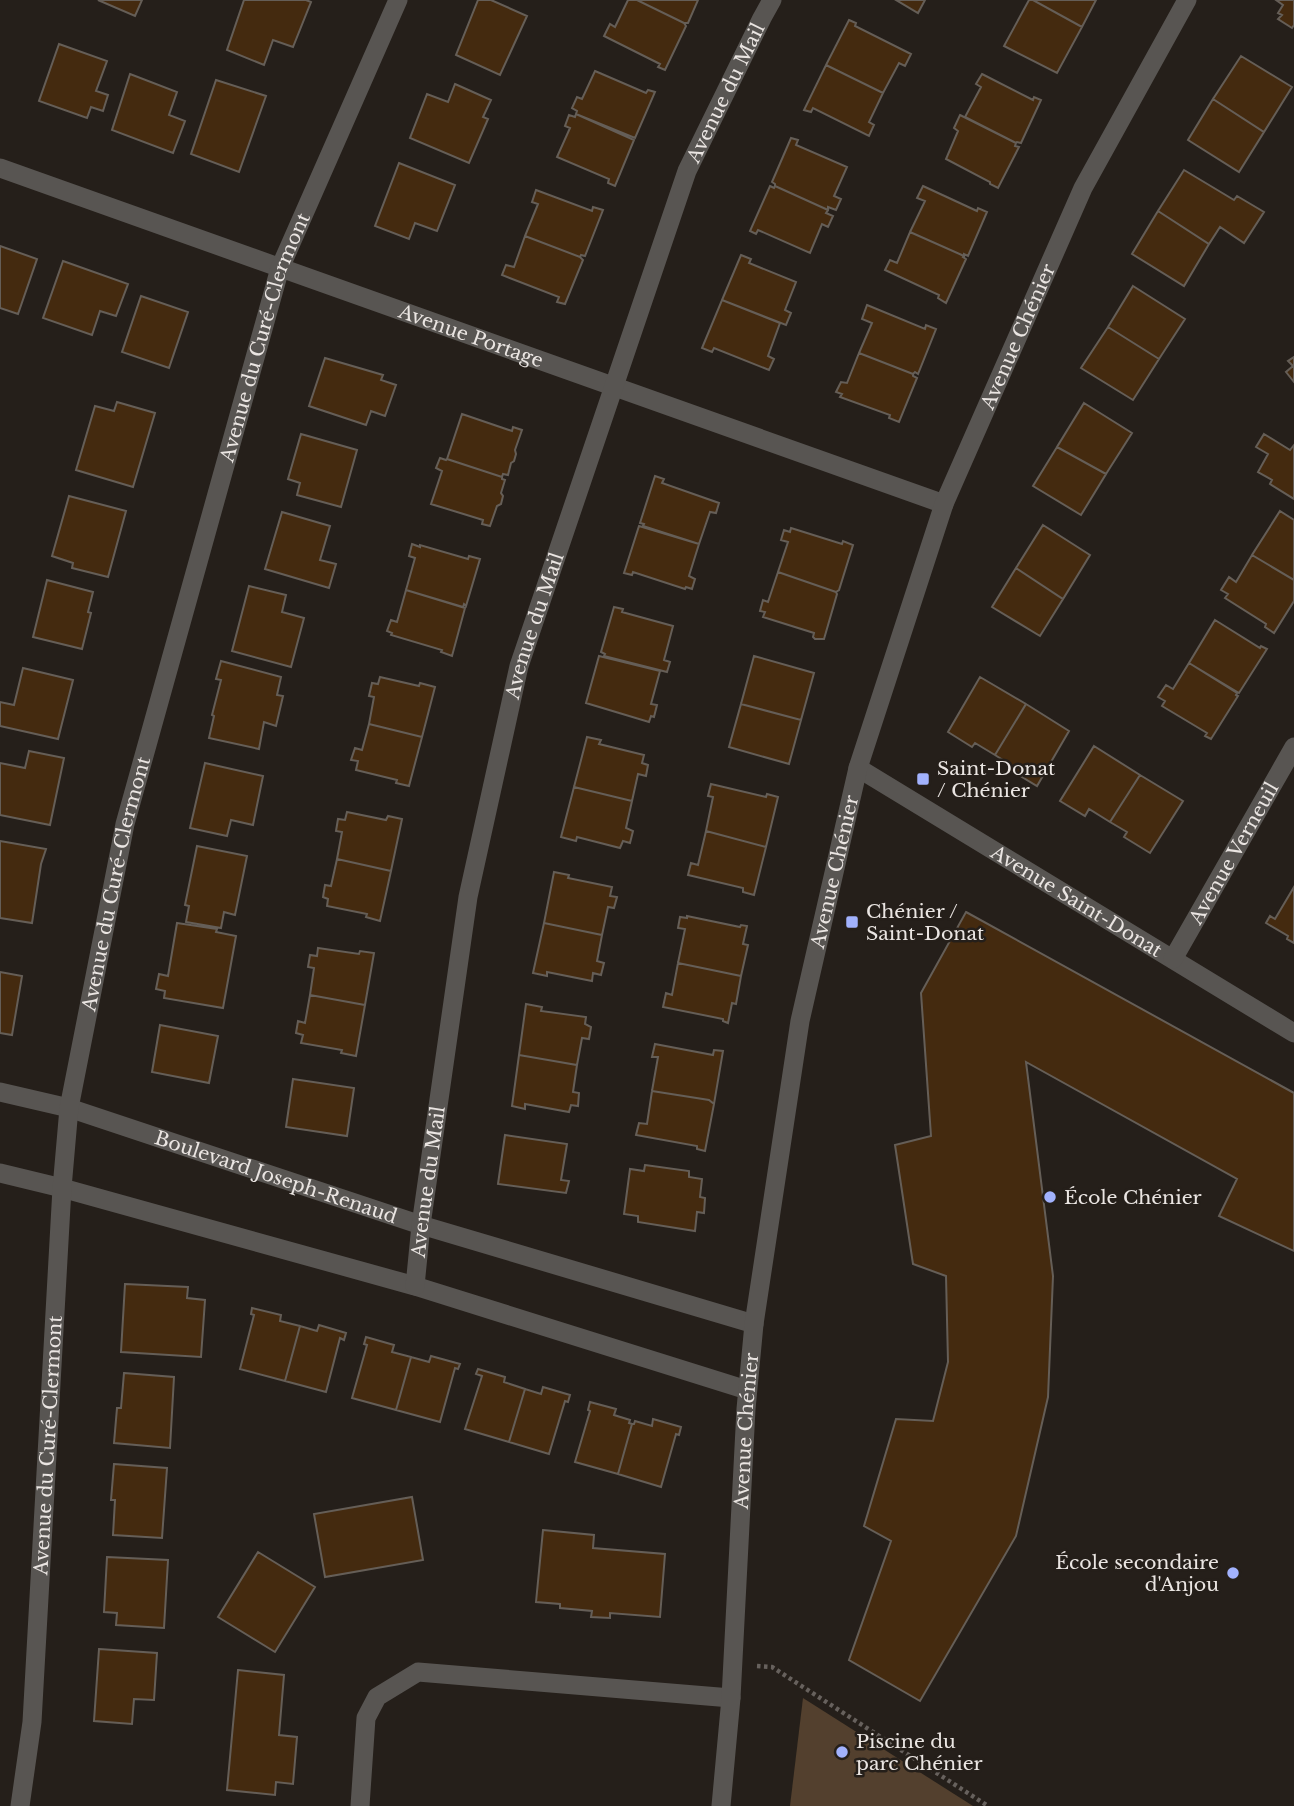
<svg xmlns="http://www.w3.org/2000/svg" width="1294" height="1806" viewBox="0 0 1294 1806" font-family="'Libre Baskerville',serif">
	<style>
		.green { fill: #53402e }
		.building { fill: #442a0f; stroke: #655e57; stroke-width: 2 }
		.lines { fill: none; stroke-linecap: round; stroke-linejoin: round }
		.path { stroke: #67615d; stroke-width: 4.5; stroke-dasharray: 3.5 3.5; stroke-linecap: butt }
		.minor { stroke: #585552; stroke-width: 19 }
		.poi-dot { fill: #a2b2fd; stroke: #251f1a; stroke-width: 2.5 }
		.labels { text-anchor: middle; stroke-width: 5; stroke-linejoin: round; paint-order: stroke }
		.street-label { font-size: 19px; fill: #eae5e2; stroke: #251f1a }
		.poi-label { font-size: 19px; fill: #eae5e2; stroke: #251f1a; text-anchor: start }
	</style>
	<rect width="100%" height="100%" fill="#251f1a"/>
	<path class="green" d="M803,1698L973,1806H790Z"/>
	<path class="building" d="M98,0H142L135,16Z
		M244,0H306L311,2L293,47L273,40L264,65L227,50Z
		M478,0H491L527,16L500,75L456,55Z
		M628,0H637L684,23L686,26L665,70L658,67L660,64L604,36L610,24L615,27Z
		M637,0H698L688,23H684Z
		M896,0H925L918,13Z
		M1029,0H1033L1082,27L1057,73L1004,46Z
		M1033,0H1096L1082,27Z
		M1276,0H1294V25L1292,28L1278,19L1282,15L1278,13L1283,5Z
		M849,20L856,23L855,26L911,54L905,66L899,63L883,93L826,65Z
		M59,44L107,61L96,91L108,95L103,111L91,107L87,118L39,101Z
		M1241,56L1292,87L1264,132L1213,99Z
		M826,65L883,93L869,122L874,125L869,136L813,108L811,112L804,110Z
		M595,71L646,93L648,90L655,92L635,138L576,114L577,111L572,108L577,97L582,99Z
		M130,74L177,92L169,115L185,121L173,153L112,130Z
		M982,74L1033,100L1034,97L1041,100L1021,143L1017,142L1016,143L965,117L981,87L976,84Z
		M216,80L266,96L239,172L191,154Z
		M455,84L491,100L483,117L488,119L469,163L410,138L427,94L448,102Z
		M1213,99L1264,132L1239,172L1188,140Z
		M576,114L634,140L615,186L608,183L609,179L557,157L570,128L565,126L569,115L575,117Z
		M960,115L1016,143L1015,146L1019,147L998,188L990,184V182L946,159L958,131L954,128Z
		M791,138L798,140L796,145L847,167L834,196L841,199L836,210L828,207V210L775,186V184L772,182Z
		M399,163L455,185L437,231L415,223L409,239L375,226Z
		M1184,170L1234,200L1237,196L1264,212L1244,243L1220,227L1209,244L1158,211Z
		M770,186L774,188L775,186L828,210L826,213L833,216L828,227L822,224L810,253L758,230L756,234L750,231Z
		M923,186L977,211L978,208L987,212L968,256L964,254V256L910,232L925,201L917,198Z
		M536,190L592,211L593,207L603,210L585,256L581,255L580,257L525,236L538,204L532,202Z
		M1158,211L1209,244L1184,286L1132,254Z
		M910,232L964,256L963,257L966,259L946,303L938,298L939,295L885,270L890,260L897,263Z
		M525,236L580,257L583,260L565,304L557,302L559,297L502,275L506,265L514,267Z
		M0,246L37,259L18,314L0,308Z
		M741,255L751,259L749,263L796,282L785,310L791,313L786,325L722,300Z
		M63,261L128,284L116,316L100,311L92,335L43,318Z
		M1133,286L1185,319L1159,359L1108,327Z
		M141,296L188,312L169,368L122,352Z
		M722,300L780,323L768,356L774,359L769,370L714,348L712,352L702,348Z
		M867,305L925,329L926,325L936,329L918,374L915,372L913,374L859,353L872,323L862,319Z
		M1108,327L1159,359L1133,400L1081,368Z
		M859,353L913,374V376L917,378L899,422L889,418L890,415L840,397L842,394L836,392L841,382L847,383Z
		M1294,357V382L1286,372L1293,366L1288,361Z
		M325,358L383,375L381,380L396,385L385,416L371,411L366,425L309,406Z
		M117,402L155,413L133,487L76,470L95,406L114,411Z
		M1084,403L1132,433L1106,474L1057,447Z
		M462,414L512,431L513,427L522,430L515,450L516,454L514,461L511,463L508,475L503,474L502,477L447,459Z
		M301,434L357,450L341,507L297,495L300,483L288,479Z
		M1264,434L1290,450L1294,445V499L1270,484L1272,480L1258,472L1268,454L1256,447Z
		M1057,447L1106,474L1081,515L1033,486Z
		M440,458L446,460L447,459L502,477V479L505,480L501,493L503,496L501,504L497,506L490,526L482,524L483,520L431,504L442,471L436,468Z
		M655,476L664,479L662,483L719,503L716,513L710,512L699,544L643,526L644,524L640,523Z
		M69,496L126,511L108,577L72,568L73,563L52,556Z
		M1280,511L1294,520V580L1252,555Z
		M282,512L330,526L320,560L336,564L329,588L265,569Z
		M1043,525L1090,555L1063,599L1016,568Z
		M639,526L699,544L689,576L695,579L692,589L686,587L685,589L633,572L632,575L624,573Z
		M791,528L842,544L843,541L853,545L839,590L836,592L778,572L788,542L781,540L784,530L790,532Z
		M412,544L420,547V545L468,559L469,556L480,559L466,606L464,604L463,607L406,590L415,558L409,556Z
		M1252,555L1294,580V601L1274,633L1265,627L1266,624L1225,598L1228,594L1221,590L1229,577L1236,582Z
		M1016,568L1063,599L1040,636L992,607Z
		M778,572L836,592L837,594L824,639H815L813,637L814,633L763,617L765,612L760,611L763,600L768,602Z
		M47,580L93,592L88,612L91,613L82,649L33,637Z
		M249,586L286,595L282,612L304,618L291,667L232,651Z
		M406,590L465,608L452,656L441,652L442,650L391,635L392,633L387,631L391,620L397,622Z
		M614,607L623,609L622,612L673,626L664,660L670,662L667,672L604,656L605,654L601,652Z
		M1215,620L1260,648L1261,646L1267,649L1239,693L1189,663Z
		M599,656L660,671L651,704L657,705L654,717L651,716L649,722L586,703Z
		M754,656L814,673L801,720L741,704Z
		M221,661L281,677L277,695L283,696L276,726L264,722L259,749L209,738L214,716L212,715L221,680L216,679Z
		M1189,663L1237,693L1236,695L1238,696L1211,739L1205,736L1207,733L1162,706L1165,701L1158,697L1166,685L1173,689Z
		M23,668L73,680L58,739L0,726V702L14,705Z
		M380,677L419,686L420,683L435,687L422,737L369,724L374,697L369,696L372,683L378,684Z
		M980,677L1026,704L995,755L975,743L972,747L948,732Z
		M741,704L801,720L789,764L729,747Z
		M1026,704L1069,731L1037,786L1012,771L1014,767L995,755Z
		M369,724L422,737L409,786L396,783L397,780L356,770L358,761L351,760L355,748L362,750Z
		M587,737L601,740L599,744L644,755L642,763L648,765L646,776L638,774L632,801L574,787Z
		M1094,746L1140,775L1110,822L1089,809L1085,816L1060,801Z
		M29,751L64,758L50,825L0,815V763L25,768Z
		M205,763L263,776L253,825L231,820L227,836L190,828Z
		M1140,775L1183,801L1150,853L1124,837L1127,832L1110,822Z
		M711,784L766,797L767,794L778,797L766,847L706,831L713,797L708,796Z
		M574,787L632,801L626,828L633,831L630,843L623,841L620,848L577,837L576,841L561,837Z
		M347,812L386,820L388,816L402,819L391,871L337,859L342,832L336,831L338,819L345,820Z
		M706,831L766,847L754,895L743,892V888L688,875L691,863L698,865Z
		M0,841L46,849L41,864L32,923L0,918Z
		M197,846L247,856L235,915L224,912L221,928L186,922L189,906L185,905Z
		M337,859L391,871L380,921L366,917L367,914L327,906L328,899L323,897L325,885L331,886Z
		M554,872L569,875L568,878L612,887L610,896L617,897L614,908L608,907L602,935L544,923Z
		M1294,887V943L1287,939L1288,936L1266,923L1270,916L1275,919Z
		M966,912L1294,1093V1251L1219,1216L1237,1179L1026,1062L1053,1276L1048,1397L1016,1536L920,1701L849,1660L891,1541L864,1526L896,1419L933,1421L948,1362L946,1276L913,1264L895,1145L931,1136L921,993Z
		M687,916L740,927L741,925L747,926L743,944L748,945L741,976L678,963L685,929L678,928L680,917L687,918Z
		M177,923L217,929L216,932L236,936L223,1008L164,998L165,991L156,989L159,974L168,976Z
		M544,923L602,935L597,961L604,963L601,975L593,973L592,981L547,972V976L533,973Z
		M318,948L359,954L360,951L374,953L365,1005L310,995L314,968L308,967L310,955L317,956Z
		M678,963L741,976L736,1004L732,1003L728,1023L723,1021V1019L663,1007L666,993L672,995Z
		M0,972L22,976L12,1035L0,1033Z
		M310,995L365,1005L356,1056L341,1053L342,1050L301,1043L303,1035L296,1033L298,1021L305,1023Z
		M526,1004L542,1007L541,1011L586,1017L585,1024L591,1027L589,1039L582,1038L577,1065L519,1055Z
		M160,1025L218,1036L209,1083L152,1072Z
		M655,1044L713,1055L714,1050L723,1051L714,1104L709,1100L652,1091L658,1057H652Z
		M519,1055L577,1065L573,1092L579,1093L578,1106L571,1105L569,1112L525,1104V1109L512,1106Z
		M293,1079L354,1088L347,1136L286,1127Z
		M652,1091L709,1100L714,1104L705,1151L697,1149V1146L636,1135L639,1123L647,1124Z
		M505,1135L567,1144L561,1180L569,1181L566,1193L498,1184Z
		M645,1165L689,1171V1177L702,1179L700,1197L705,1198L704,1213L697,1212L695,1231L638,1222V1216L624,1214L630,1169L644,1171Z
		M125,1284L188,1287L187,1298L205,1300L201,1357L121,1352Z
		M252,1308L281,1315L280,1321L300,1326L285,1381L240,1369L254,1315L251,1314Z
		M319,1325L346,1333L344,1340L340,1338L326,1392L285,1381L300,1326L317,1331Z
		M366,1337L394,1345L392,1352L411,1357L396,1410L352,1398L367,1345L364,1344Z
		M431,1356L460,1364L458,1369L455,1368L440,1422L396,1410L411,1357L429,1362Z
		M478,1369L505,1377L504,1382L525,1389L509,1442L465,1429L482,1376L476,1374Z
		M124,1373L174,1377L170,1448L114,1443L117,1408H121Z
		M543,1387L570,1395L568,1402L565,1401L549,1454L509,1442L525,1389L541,1394Z
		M590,1402L616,1409L614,1415L630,1420L629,1423L632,1424L618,1474L575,1462L590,1411L588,1410Z
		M653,1419L681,1427L679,1435L676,1434L661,1487L618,1474L632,1424H634L635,1421L652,1426Z
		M114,1464L167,1468L162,1538L113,1535L115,1500H111Z
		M412,1497L423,1560L325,1577L314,1514Z
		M543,1530L594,1535L593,1548L665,1554L660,1617L610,1613V1618L591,1617L592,1611L560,1608V1604L536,1602Z
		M258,1552L315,1587L275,1652L218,1617Z
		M107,1557L168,1560L164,1628L116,1625L117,1613L104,1612Z
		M99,1649L157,1653L154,1700L134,1699L132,1724L94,1721Z
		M238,1670L284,1675L279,1735L297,1737L293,1784L276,1782L275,1795L227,1790Z"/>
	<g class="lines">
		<path class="path" d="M757,1666L772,1667L988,1806"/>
		<g class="minor">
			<path id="s1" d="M0,168L944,504"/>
			<path id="s2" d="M858,768L1294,1033"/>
			<path id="s3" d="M1173,959L1294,747"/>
			<path id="s4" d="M0,1092L69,1108L421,1225L754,1324"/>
			<path d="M0,1173L62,1188L415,1286L747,1390"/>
			<path id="s5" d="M415,1286L421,1225L468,897L519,666L687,171L762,18L772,0"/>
			<path id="s6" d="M20,1806L32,1722L62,1188L69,1108L125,824L280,268L398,0"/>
			<path d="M360,1806L366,1718L377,1697L418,1672L731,1698"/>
			<path id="s7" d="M721,1806L731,1698L746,1409L754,1324L800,1021L858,768L944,504L1083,188L1187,0"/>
		</g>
	</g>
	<g class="poi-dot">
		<rect x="916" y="772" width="14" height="14" rx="3.5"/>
		<rect x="845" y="915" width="14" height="14" rx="3.5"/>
		<circle cx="1050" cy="1197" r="7"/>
		<circle cx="1233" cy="1573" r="7"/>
		<circle cx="842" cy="1752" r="7"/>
	</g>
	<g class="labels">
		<g class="street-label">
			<text dy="7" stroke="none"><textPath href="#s5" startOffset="1239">Avenue du Mail</textPath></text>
			<text dy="7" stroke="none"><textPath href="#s7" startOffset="1510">Avenue Chénier</textPath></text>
			<text dy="7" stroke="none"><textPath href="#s6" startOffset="1496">Avenue du Curé-Clermont</textPath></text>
			<text dy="7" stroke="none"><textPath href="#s1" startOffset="500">Avenue Portage</textPath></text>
			<text dy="7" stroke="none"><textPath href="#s5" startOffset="672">Avenue du Mail</textPath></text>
			<text dy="7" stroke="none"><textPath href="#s3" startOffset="122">Avenue Verneuil</textPath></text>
			<text dy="7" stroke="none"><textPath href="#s7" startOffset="943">Avenue Chénier</textPath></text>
			<text dy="7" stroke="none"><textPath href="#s6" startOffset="929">Avenue du Curé-Clermont</textPath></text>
			<text dy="7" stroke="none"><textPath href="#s2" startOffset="256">Avenue Saint-Donat</textPath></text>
			<text dy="7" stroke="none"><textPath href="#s4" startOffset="289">Boulevard Joseph-Renaud</textPath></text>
			<text dy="7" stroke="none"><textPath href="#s5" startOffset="105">Avenue du Mail</textPath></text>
			<text dy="7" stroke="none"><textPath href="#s7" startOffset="376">Avenue Chénier</textPath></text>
			<text dy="7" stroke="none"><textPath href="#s6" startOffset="362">Avenue du Curé-Clermont</textPath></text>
		</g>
		<g class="poi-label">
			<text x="937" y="775">Saint-Donat<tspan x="937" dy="22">/ Chénier</tspan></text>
			<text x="866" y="918">Chénier /<tspan x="866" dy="22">Saint-Donat</tspan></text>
			<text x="1064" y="1204">École Chénier</text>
			<text x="1219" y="1569" text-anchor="end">École secondaire<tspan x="1219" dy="22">d'Anjou</tspan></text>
			<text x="856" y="1748">Piscine du<tspan x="856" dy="22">parc Chénier</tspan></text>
		</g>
	</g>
</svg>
